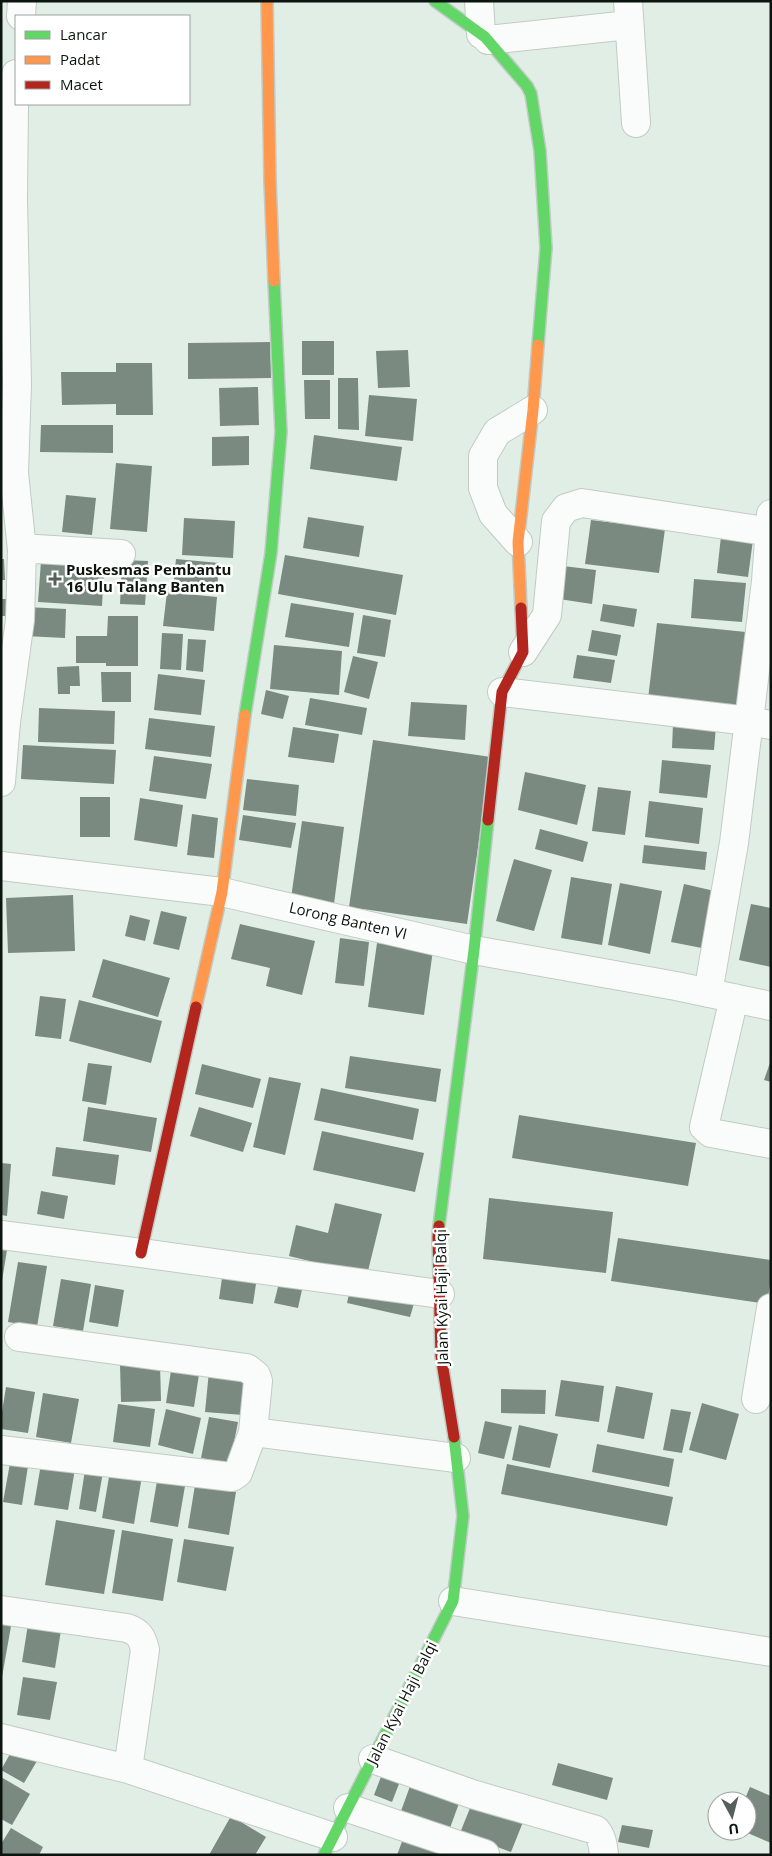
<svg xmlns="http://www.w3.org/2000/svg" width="772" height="1856" viewBox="0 0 772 1856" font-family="'Open Sans',sans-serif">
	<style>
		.building { fill: #7a8a80 }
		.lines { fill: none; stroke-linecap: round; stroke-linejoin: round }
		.street-casing { stroke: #c1cbc5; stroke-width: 30 }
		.fast-casing { stroke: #c1cbc5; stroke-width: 14 }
		.slow-casing { stroke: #c1cbc5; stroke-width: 14 }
		.jam-casing { stroke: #c1cbc5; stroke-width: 14 }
		.street { stroke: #fafcfb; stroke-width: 28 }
		.fast { stroke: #63d668; stroke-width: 11 }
		.slow { stroke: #ff974d; stroke-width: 11 }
		.jam { stroke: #b3261e; stroke-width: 11 }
		.poi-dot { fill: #566059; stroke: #fff; stroke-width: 2 }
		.labels { text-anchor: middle; stroke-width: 5; stroke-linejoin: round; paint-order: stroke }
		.poi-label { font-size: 15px; font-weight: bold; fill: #0b140e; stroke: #fff; text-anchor: start }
		.street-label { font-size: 15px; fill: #0b140e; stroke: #fff }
	</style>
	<rect width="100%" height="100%" fill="#e1eee5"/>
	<path class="building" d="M302,341H334V375H302Z
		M270,342L271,378L188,379V343Z
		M408,350L410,387L378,388L376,351Z
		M116,363H152L153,415H116V404L62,405L61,372H116Z
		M338,378H358L359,430L338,429Z
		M304,380H330V419H305Z
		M258,387L259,425L220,426L219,388Z
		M369,395L417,399L413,441L365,436Z
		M41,425H113V453L40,452Z
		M314,435L402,447L397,481L310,469Z
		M249,436V465L212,466V437Z
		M116,463L152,466L147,532L110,529Z
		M66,495L96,498L92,535L62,532Z
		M308,517L364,526L359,557L303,548Z
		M184,518L235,521L233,558L182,555Z
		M591,520L665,529L659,573L585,564Z
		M721,536L753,540L748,577L717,573Z
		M285,555L403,575L396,615L278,594Z
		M1,559H4L5,580H1Z
		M176,559L219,563L217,592L173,588Z
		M122,560L148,561L145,605L120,604Z
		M41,561L104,565L102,606L38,602Z
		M563,566L596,570L592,604L559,599Z
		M694,579L746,583L742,622L691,618Z
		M167,592L217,597L214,631L163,626Z
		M1,599H8L9,616H1Z
		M291,603L354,613L349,647L285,637Z
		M603,604L637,609L634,627L600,621Z
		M26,607L66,609L65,638L25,636Z
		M363,615L391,620L385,657L357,653Z
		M108,616H138V666H106V663H76V636H107Z
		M657,623L746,632L736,708L648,699Z
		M592,630L621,635L617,656L588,651Z
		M162,633L183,634L181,670L160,669Z
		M188,639L206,640L203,672L186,670Z
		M274,645L342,651L339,695L270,689Z
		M577,655L615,660L611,683L573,678Z
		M353,656L378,662L369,699L344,692Z
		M79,666L80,686H70V694H58L57,667Z
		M101,672H131V702H102Z
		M158,674L205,680L201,715L154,710Z
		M266,690L289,696L283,719L261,714Z
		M310,698L367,708L362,735L305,725Z
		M411,702L467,705L465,740L408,736Z
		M39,708L115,711L114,744L38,742Z
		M149,718L215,726L211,757L145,749Z
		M673,724L716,726L714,750L672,748Z
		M293,727L339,734L334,763L288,757Z
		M373,740L491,757L467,924L349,907Z
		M23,745L116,750L114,784L21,779Z
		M154,756L212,764L206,799L149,791Z
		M662,760L711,765L707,798L659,793Z
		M525,772L586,785L577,825L518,810Z
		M247,779L299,785L296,816L243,810Z
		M598,787L631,791L625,835L592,831Z
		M80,797H110V837H80Z
		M140,798L183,805L177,847L134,840Z
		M649,801L703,808L699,844L645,837Z
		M192,814L218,818L214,858L187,855Z
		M243,815L296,823L291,848L239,840Z
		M302,821L344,827L334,904L291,898Z
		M540,829L588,842L583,862L535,849Z
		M644,845L707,852L705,870L642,863Z
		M514,859L552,870L534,931L496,921Z
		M571,877L612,884L602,945L561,938Z
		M620,883L662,891L650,954L608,945Z
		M684,884L719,892L707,949L671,942Z
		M73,895L75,951L8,953L6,898Z
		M751,904L771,908V967L739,960Z
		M161,911L187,917L179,950L153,944Z
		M130,915L150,920L145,941L125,936Z
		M240,924L315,941L302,995L266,986L270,968L231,959Z
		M340,938L369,942L364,986L335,983Z
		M377,943L433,950L424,1015L368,1007Z
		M103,959L170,978L158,1017L92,997Z
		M40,996L66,999L61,1039L35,1036Z
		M79,1000L162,1021L151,1063L69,1041Z
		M350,1056L441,1069L436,1102L345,1088Z
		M771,1060V1082L764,1080Z
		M88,1063L112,1066L106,1105L82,1101Z
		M202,1064L261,1079L253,1108L195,1094Z
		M269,1077L301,1083L285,1155L253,1147Z
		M321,1088L419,1109L413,1140L314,1120Z
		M88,1107L157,1118L151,1152L83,1141Z
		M199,1107L252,1123L243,1152L190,1136Z
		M519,1115L696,1143L688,1186L512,1158Z
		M322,1131L424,1153L415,1192L313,1170Z
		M56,1147L119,1155L115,1185L52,1176Z
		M1,1163L11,1164L7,1216L1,1215Z
		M41,1191L68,1196L64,1219L37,1214Z
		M489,1198L613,1212L606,1273L483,1259Z
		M335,1203L382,1214L367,1275L289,1256L296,1225L328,1233Z
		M618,1238L771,1260V1278L767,1304L611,1281Z
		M1,1249L7,1250L2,1281H1Z
		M18,1262L47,1266L37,1327L8,1322Z
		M223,1271L257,1277L253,1304L219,1299Z
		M61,1279L91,1284L83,1331L53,1326Z
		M280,1279L303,1285L298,1308L274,1303Z
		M95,1285L124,1290L118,1327L89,1322Z
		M351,1285L415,1300L410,1317L347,1303Z
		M160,1363L161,1401L121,1402L120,1364Z
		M172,1364L200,1368L194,1407L166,1403Z
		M209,1371L247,1374L243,1415L205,1412Z
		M561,1380L604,1386L599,1422L555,1416Z
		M616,1386L653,1393L644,1439L607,1432Z
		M6,1387L35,1392L28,1433L1,1429V1418Z
		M501,1389L546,1390L545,1414L501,1413Z
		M43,1393L79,1399L71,1443L36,1437Z
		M702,1403L739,1414L726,1460L689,1450Z
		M118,1404L155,1409L150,1447L113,1442Z
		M166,1409L201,1418L193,1454L158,1445Z
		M671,1409L691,1412L682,1453L663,1450Z
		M209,1417L238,1422L230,1463L201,1458Z
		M485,1421L512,1427L504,1459L478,1453Z
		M519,1425L558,1434L550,1468L512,1460Z
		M597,1444L674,1459L669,1487L592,1472Z
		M10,1463L28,1466L22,1505L3,1502Z
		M41,1464L75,1469L68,1510L34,1505Z
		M507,1464L673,1497L667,1526L501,1494Z
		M85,1470L103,1472L96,1512L79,1509Z
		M110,1471L142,1476L134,1524L102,1518Z
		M157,1481L185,1486L178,1527L150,1522Z
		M195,1485L236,1492L229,1535L188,1528Z
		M56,1520L115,1530L104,1594L45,1585Z
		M122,1530L173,1539L163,1601L112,1593Z
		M184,1539L234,1547L226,1591L177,1582Z
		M1,1613L13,1615L2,1677H1Z
		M29,1618L62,1624L55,1668L22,1662Z
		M23,1677L57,1682L50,1720L17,1715Z
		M16,1743L40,1756L24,1783L1,1770Z
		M558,1763L613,1778L607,1800L552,1785Z
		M384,1769L402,1776L392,1802L374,1795Z
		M1,1777L30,1794L12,1825L1,1819Z
		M413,1778L462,1795L450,1828L401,1811Z
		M750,1787L771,1796V1843L743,1831H747V1801H744Z
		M472,1803L523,1822L511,1852L460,1833Z
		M231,1816L266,1837L255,1855H209Z
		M622,1825L653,1830L649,1848L618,1842Z
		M11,1828L43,1847L39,1855H1V1844Z
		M406,1831L466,1855H397Z"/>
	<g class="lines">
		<defs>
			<path id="street" d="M479,1L481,34
				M628,1L636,123
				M21,16L22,1
				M488,40L629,25
				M518,542L493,514L483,488V456L497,432L533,410
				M22,550L36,549L121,554
				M523,652L547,615L556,521L566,508L582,503L771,532
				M502,692L749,721L771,725
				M1,782L6,722L20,620L22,550L14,473L17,384L13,200L14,107L16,74
				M1,866L222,892L474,950L676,986L771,1006
				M708,993L734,843L766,581L771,514
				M734,998L704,1127L711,1133L771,1144
				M1,1235L141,1253L440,1294
				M19,1337L247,1368L256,1375L258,1381L253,1432
				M756,1399L771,1308
				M1,1450L232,1477L238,1473L253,1432L456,1458
				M453,1601L771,1652
				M1,1610L127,1628C139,1632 142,1637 145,1650L128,1769L1,1738
				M373,1759L472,1794L596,1830C602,1837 603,1845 604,1855
				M128,1769L333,1837
				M348,1808L485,1854"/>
			<path id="fast" d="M435,1L485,37L527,86L531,94L540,151L546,248L538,345
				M245,715L271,553L281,432L274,281
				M439,1226L474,950L488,820
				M324,1855L453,1601L463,1516L454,1437"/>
			<path id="slow" d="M267,1L270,181L274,281
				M521,608L518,542L533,410L538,345
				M196,1007L222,892L245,715"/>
			<path id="jam" d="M488,820L502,692L523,652L521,608
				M439,1226L438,1237L441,1356L454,1437
				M141,1253L196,1007"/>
		</defs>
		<use href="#street" class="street-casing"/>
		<use href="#fast" class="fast-casing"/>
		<use href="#slow" class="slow-casing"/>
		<use href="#jam" class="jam-casing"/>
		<use href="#street" class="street"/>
		<use href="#fast" class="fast"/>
		<use href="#slow" class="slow"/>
		<use href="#jam" class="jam"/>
	</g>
	<path class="poi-dot" d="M52.5 571.5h5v5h5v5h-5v5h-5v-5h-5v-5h5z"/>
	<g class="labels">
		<g class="poi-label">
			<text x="66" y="575">Puskesmas Pembantu<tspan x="66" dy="17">16 Ulu Talang Banten</tspan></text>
		</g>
		<g class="street-label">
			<text transform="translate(348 921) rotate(13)" y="5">Lorong Banten VI</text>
			<text transform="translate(442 1297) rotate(-91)" y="5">Jalan Kyai Haji Balqi</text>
			<text transform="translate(402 1703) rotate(-63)" y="5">Jalan Kyai Haji Balqi</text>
		</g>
	</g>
	<rect width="772" height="1856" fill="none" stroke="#0b140e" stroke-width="5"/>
	<rect x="15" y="15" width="175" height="90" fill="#ffffff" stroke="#9da19f"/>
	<rect x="25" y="31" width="25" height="8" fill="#63d668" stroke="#9da19f"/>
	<text x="60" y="40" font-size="15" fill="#0b140e">Lancar</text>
	<rect x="25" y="56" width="25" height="8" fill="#ff974d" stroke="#9da19f"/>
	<text x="60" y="65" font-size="15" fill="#0b140e">Padat</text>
	<rect x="25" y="81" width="25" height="8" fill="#b3261e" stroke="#9da19f"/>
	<text x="60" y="90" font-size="15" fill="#0b140e">Macet</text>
	<g transform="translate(732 1816) rotate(173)"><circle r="24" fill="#ffffff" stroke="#9da19f"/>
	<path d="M0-4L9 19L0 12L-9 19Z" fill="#566059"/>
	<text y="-8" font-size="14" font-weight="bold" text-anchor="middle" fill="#0b140e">U</text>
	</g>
</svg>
